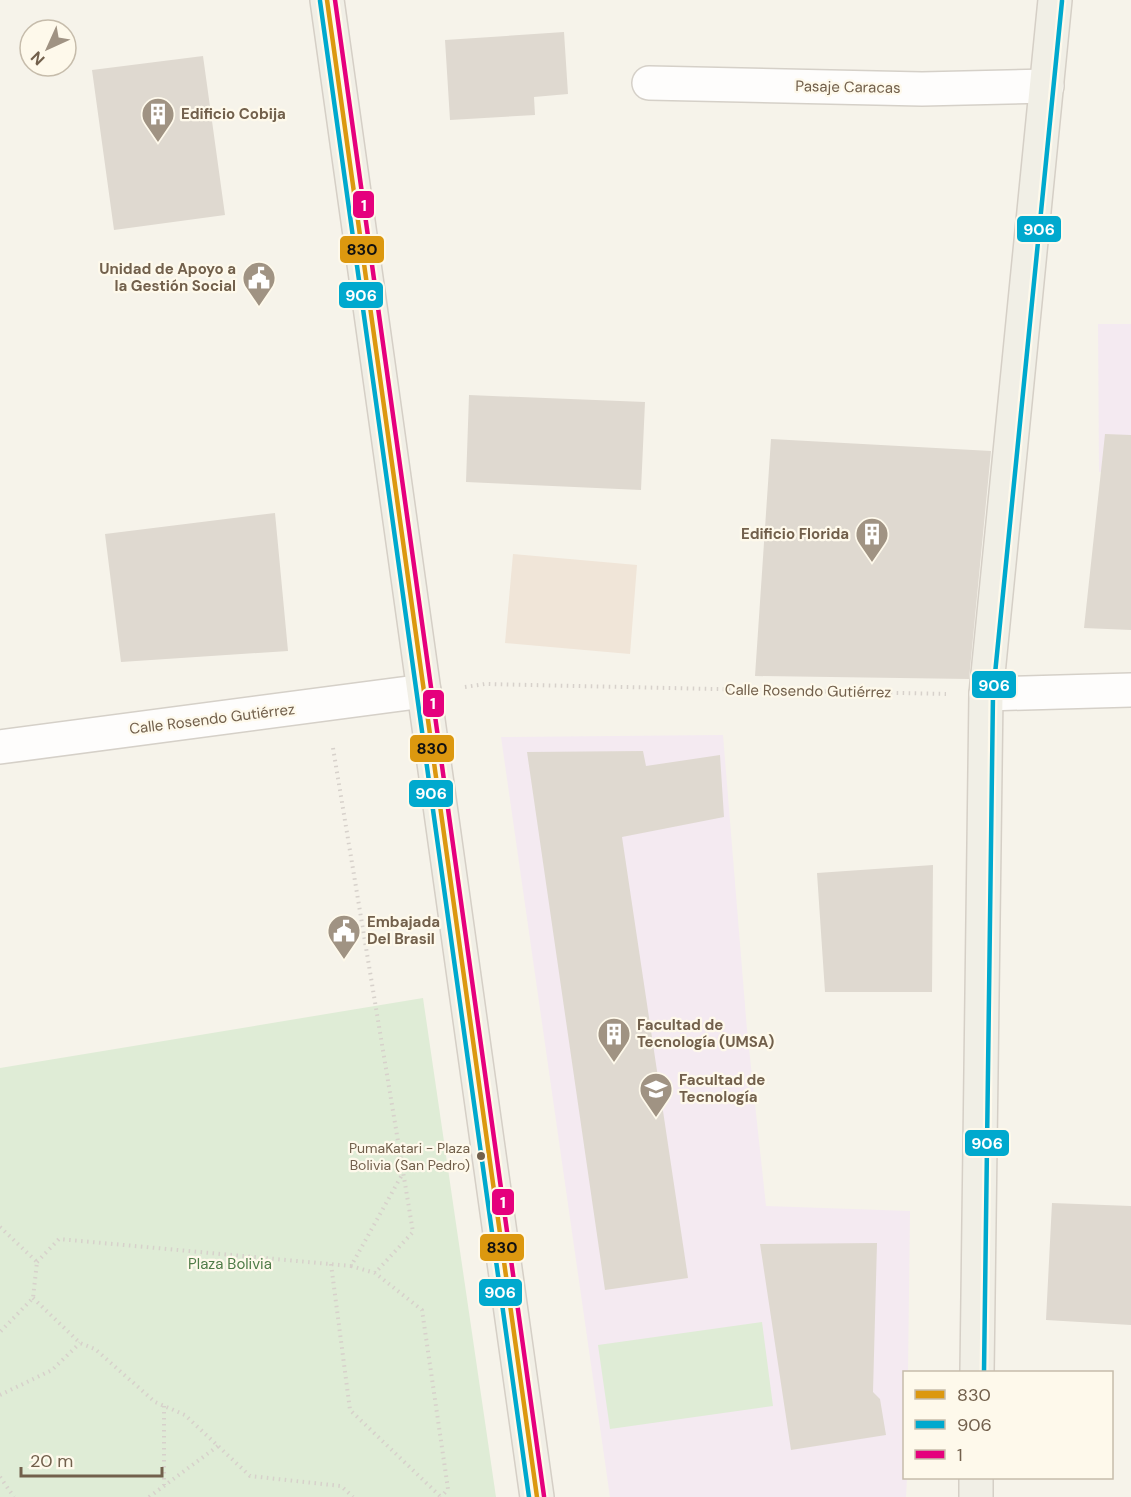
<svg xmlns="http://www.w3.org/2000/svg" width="1131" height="1497" viewBox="0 0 1131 1497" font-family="'DM Sans',sans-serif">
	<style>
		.commercial { fill: #f0e5d8 }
		.education { fill: #f4eaf1 }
		.green { fill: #dfecd6 }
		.building { fill: #dfd9d0 }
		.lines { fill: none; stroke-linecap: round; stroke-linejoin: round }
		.minor-casing { stroke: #d5d0c8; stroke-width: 36 }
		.major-casing { stroke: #d5cfc6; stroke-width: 36 }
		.path { stroke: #d7d1cb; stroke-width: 4; stroke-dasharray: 1.5 4.5; stroke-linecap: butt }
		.minor { stroke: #fefdfc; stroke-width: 33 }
		.major { stroke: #f1efe6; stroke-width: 33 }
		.bus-1-casing { stroke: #fef9eb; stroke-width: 9 }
		.bus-2-casing { stroke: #fef9eb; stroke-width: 9 }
		.bus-3-casing { stroke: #fef9eb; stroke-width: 9 }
		.bus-1 { stroke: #dc980f; stroke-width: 4.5 }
		.bus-2 { stroke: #00a9ce; stroke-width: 4.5 }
		.bus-3 { stroke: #e5007d; stroke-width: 4.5 }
		.bus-dot { fill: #72604c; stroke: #fef9eb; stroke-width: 2 }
		.labels { text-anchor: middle; stroke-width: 4.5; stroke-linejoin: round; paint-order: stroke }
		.bus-label { font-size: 14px; fill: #72604c; stroke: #fef9eb; text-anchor: end }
		.street-label { font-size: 15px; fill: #72604c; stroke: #fef9eb }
		.poi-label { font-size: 15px; font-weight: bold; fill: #72604c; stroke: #fef9eb; text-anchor: start }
		.park-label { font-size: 15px; fill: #4f7c48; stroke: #fef9eb }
		.line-badge { stroke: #fef9eb; stroke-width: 2 }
		.badge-label { font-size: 16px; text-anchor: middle; font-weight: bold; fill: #fff }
		.pale-badge-label { font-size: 16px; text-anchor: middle; font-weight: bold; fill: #111 }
	</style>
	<rect width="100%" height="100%" fill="#f6f3ea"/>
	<path class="commercial" d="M513,554L637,565L630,654L505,643Z"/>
	<path class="education" d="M1098,324H1131V472H1099Z
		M723,735L747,1030L766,1206L910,1211L908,1372H904V1478H907L906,1497H610L501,737Z"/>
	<path class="green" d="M423,998L496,1497H0V1068Z
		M762,1322L773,1406L610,1429L598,1345Z"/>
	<path class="building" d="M564,32L568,94L534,97L535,115L450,120L445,40Z
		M203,56L225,215L114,230L92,70Z
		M469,395L645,402L641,490L466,482Z
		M1105,434L1131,435V630L1084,628Z
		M771,439L991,451L969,679L755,676Z
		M275,513L288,651L121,662L105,534Z
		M643,751L646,766L720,755L724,817L622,837L688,1278L605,1290L527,752Z
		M933,865L932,992H825L817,873Z
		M1052,1203L1131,1206V1325L1046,1320Z
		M877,1243L873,1392L880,1399L886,1435L791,1450L760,1244Z"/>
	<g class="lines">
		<defs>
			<path id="minor" d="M649,83L922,89L1047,86
				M986,694L1131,690
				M0,747L424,691"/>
			<path id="major" d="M327,0L537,1497
				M977,1372L986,694L1055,0
				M976,1497V1478"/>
		</defs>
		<use href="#minor" class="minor-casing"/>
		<use href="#major" class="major-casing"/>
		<path class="path" d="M465,687L485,684L946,694
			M333,748L413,1232L375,1273
			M0,1227L37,1262L33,1298L0,1332
			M37,1262L59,1239L351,1266L403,1173
			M331,1264L350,1410L441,1497
			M351,1266L375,1273L422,1310L448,1489L441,1497
			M33,1298L80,1343L95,1349L155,1402L185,1415L250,1476L341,1486L353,1497
			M0,1395L52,1370L80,1343
			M164,1406V1485
			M0,1477L14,1497
			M149,1497L218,1446"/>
		<use href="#minor" class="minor"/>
		<use href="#major" class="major"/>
		<defs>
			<path id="bus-1" d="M327,0L537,1497"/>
			<path id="bus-2" d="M320,1L529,1497
				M984,1372L993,694L1062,1"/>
			<path id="bus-3" d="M335,0L544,1496"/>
		</defs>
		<use href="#bus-1" class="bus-1-casing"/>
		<use href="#bus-2" class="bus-2-casing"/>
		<use href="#bus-3" class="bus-3-casing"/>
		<use href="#bus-1" class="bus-1"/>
		<use href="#bus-2" class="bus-2"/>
		<use href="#bus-3" class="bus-3"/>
	</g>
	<defs>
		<symbol id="building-pin" viewBox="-11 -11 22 30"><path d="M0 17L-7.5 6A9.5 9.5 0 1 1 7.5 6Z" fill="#a09383" stroke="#fef9eb"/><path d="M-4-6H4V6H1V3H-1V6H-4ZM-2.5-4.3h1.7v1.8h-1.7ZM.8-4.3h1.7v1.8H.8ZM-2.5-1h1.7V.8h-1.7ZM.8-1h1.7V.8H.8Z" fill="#fff"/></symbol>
		<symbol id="civic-pin" viewBox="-11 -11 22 30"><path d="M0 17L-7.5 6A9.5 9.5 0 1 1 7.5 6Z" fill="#a09383" stroke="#fef9eb"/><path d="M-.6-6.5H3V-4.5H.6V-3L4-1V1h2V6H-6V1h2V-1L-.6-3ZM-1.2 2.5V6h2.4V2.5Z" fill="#fff"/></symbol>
		<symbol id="university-pin" viewBox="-11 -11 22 30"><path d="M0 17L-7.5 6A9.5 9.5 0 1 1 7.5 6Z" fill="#a09383" stroke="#fef9eb"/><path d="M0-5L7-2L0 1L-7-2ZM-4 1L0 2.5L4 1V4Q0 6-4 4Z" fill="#fff"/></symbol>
	</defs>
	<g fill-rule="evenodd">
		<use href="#building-pin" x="139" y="95" width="38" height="52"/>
		<use href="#civic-pin" x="240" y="259" width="38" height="52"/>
		<use href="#building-pin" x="853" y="515" width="38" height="52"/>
		<use href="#civic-pin" x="325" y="912" width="38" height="52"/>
		<use href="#building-pin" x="595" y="1015" width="38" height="52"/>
		<use href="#university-pin" x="637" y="1070" width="38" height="52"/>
	</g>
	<circle class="bus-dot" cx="481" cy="1156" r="5"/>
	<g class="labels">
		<g class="bus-label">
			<text x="470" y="1153">PumaKatari - Plaza<tspan x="470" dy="17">Bolivia (San Pedro)</tspan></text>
		</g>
		<g class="street-label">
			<text transform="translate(848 87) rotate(1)" y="5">Pasaje Caracas</text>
			<text transform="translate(808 691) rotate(1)" y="5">Calle Rosendo Gutiérrez</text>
			<text transform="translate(212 719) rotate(-7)" y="5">Calle Rosendo Gutiérrez</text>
		</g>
		<g class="poi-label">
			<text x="181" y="119">Edificio Cobija</text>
			<text x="236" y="274" text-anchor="end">Unidad de Apoyo a<tspan x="236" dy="17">la Gestión Social</tspan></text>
			<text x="849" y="539" text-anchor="end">Edificio Florida</text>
			<text x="367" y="927">Embajada<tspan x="367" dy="17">Del Brasil</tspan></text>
			<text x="637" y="1030">Facultad de<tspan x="637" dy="17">Tecnología (UMSA)</tspan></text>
			<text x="679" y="1085">Facultad de<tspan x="679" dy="17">Tecnología</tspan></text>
		</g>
		<g class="park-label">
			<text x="230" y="1269">Plaza Bolivia</text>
		</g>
	</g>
	<g class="line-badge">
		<rect x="352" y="190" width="23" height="29" rx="6" fill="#e5007d"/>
		<rect x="1016" y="215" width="46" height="28" rx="6" fill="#00a9ce"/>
		<rect x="339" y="235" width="46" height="29" rx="6" fill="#dc980f"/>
		<rect x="338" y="281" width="46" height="28" rx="6" fill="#00a9ce"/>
		<rect x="971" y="670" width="46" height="29" rx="6" fill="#00a9ce"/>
		<rect x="422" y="689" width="23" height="29" rx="6" fill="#e5007d"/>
		<rect x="409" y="734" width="46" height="29" rx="6" fill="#dc980f"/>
		<rect x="408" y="779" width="46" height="29" rx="6" fill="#00a9ce"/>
		<rect x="964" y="1129" width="46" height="28" rx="6" fill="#00a9ce"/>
		<rect x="491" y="1188" width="24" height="28" rx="6" fill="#e5007d"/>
		<rect x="479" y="1233" width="46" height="29" rx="6" fill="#dc980f"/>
		<rect x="478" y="1278" width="45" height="29" rx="6" fill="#00a9ce"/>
	</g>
	<g class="badge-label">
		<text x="364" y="211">1</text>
		<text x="1039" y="235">906</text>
		<text x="361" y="301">906</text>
		<text x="994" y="691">906</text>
		<text x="433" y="709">1</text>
		<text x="431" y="799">906</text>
		<text x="987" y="1149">906</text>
		<text x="503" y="1208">1</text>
		<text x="500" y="1298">906</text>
	</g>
	<g class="pale-badge-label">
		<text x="362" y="255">830</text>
		<text x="432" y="754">830</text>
		<text x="502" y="1253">830</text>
	</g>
	<rect x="903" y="1371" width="210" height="108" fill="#fef9eb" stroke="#c6bcab" stroke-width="1.5"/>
	<rect x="915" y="1390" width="30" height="9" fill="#dc980f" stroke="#c6bcab" stroke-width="1.5"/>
	<text x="957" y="1401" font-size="18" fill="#72604c">830</text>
	<rect x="915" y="1420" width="30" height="9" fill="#00a9ce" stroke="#c6bcab" stroke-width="1.5"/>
	<text x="957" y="1431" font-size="18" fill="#72604c">906</text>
	<rect x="915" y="1450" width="30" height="9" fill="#e5007d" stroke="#c6bcab" stroke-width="1.5"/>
	<text x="957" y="1461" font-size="18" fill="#72604c">1</text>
	<g transform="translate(48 48) rotate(225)"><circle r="28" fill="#fef9eb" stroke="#c6bcab" stroke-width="1.5"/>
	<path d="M0-4.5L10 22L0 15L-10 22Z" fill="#a09383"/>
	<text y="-9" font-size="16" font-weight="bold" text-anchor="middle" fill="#72604c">N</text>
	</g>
	<path d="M21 1467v9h141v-9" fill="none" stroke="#72604c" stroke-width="3"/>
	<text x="30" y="1467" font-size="18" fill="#72604c" stroke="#fef9eb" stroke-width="4.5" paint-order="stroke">20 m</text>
</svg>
